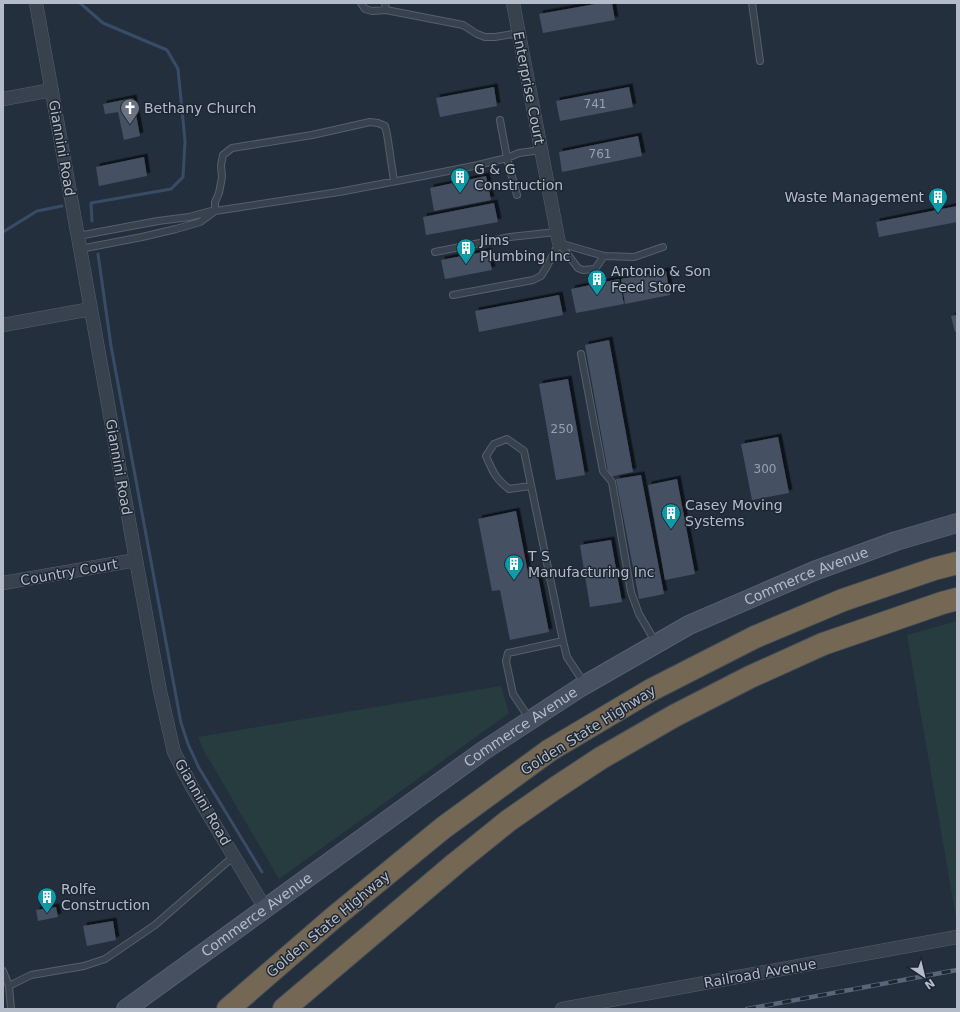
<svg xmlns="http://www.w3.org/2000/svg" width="960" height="1012" viewBox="0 0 960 1012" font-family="'DejaVu Sans',sans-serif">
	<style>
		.green { fill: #263c3f }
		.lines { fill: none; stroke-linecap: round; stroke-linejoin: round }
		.stream { stroke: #394c67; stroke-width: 3 }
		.building { fill: #455162; filter: url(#shadow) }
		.lane-casing { stroke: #565f6c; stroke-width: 8 }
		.street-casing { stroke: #565f6c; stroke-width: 14 }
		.secondary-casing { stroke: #565f6c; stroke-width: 20 }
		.highway-casing { stroke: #434c59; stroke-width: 24 }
		.lane { stroke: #38414e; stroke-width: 6 }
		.street { stroke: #38414e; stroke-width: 13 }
		.secondary { stroke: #465061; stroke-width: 18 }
		.highway { stroke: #746855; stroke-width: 22 }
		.rail-casing { stroke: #5a6575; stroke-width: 4.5 }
		.rail { stroke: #1d2633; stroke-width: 3; stroke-dasharray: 9; stroke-linecap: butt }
		.labels { text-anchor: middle; stroke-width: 3; stroke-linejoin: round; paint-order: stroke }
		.number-label { font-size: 12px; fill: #98a1af }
		.street-label { font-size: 14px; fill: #b4bcc9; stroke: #1d2633 }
		.poi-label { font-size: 14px; fill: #b4bcc9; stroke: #1d2633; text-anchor: start }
	</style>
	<defs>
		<filter id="shadow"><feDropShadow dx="3.5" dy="-3.5" stdDeviation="0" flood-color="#0009"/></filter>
	</defs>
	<rect width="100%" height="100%" fill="#242f3e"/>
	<path class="green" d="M957,621V923L907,635Z
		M501,686L509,713L279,879L204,751L198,737Z"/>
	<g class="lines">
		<path class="stream" d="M80,3L103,23L167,50L178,69L185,141L183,177L171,189L91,203L92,221
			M3,232L37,211L62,206
			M98,254L111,346L181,723L188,744L199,768L262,872"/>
	</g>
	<path class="building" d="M601,3H612L615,20L543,33L539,14Z
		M494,87L497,106L440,117L436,98Z
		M629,87L633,107L560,121L556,101Z
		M133,98L140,136L124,140L118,112L105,114L103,104Z
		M638,136L642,156L562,172L559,152Z
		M144,157L147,176L99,186L96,167Z
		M486,176L491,200L434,211L430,188Z
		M494,203L498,222L426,235L423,217Z
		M957,206V222L879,237L876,222Z
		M488,251L492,270L445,279L441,260Z
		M666,271L670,295L625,304L621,279Z
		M619,279L624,304L576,313L571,289Z
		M559,295L563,315L479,332L475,311Z
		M957,315V331L955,332L951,316Z
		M609,340L633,472L609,477L585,345Z
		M568,379L585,475L556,480L539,384Z
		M778,437L789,493L752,500L741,444Z
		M641,475L664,594L639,599L616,479Z
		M677,479L695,574L665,580L648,485Z
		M516,511L528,573L537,571L549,632L510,640L500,590L492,591L478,519Z
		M611,540L622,602L590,607L580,545Z
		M56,907L58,917L38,921L36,910Z
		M113,921L116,940L87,946L83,926Z"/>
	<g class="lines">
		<defs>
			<path id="lane" d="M361,3L365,9L372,11L386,10
				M385,3L386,10L463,25L477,34L485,37H495L519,33
				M752,3L760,61
				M500,120L507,158L517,195
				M394,181L387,134L385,126L378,123L370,122L312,135L232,148L223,155L221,165L222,177L219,193L215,202V211L339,192L423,176L478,165L507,158L519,153L541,150
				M78,236L158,221L189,217L211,211
				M559,243L604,256L634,257L663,247
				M559,243L578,268L583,270L595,269L604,256
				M80,249L142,237L176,229L200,222L215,211
				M435,252L510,237L556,232
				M453,295L533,280L541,276L546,268L559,243
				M581,354L603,471L612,482L631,592L639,614L656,643
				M530,486L509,489C495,478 493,472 486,456L494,444L507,439L524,451L563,641
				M529,718L513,694L506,661L508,653L563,641L567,657L584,683
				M3,971L9,986
				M11,1009L9,986L31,975L84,966L105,959L155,925L234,856"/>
			<path id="street" d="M36,3L136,560L160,691L174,752L192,787L265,908
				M513,3L559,243
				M3,99L52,90
				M3,325L91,309
				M3,583L136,560
				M562,1009L957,937"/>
			<g id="secondary">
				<path id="s1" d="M126,1009L483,751L581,687L689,625L814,571L896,541L957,523"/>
			</g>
			<path id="highway" d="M228,1009L332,919L443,828L550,750L651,690L755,637L843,600L934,569L957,563
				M284,1009L456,863L508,821L554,789L601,758L674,716L750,677L823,644L942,603L957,599"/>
		</defs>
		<use href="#lane" class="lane-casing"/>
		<use href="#street" class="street-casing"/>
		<use href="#secondary" class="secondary-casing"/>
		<use href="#highway" class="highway-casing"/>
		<use href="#lane" class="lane"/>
		<use href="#street" class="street"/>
		<use href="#secondary" class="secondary"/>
		<use href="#highway" class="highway"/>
		<defs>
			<path id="rail" d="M747,1009L957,970"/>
		</defs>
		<use href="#rail" class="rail-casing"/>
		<use href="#rail" class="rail"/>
	</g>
	<defs>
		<symbol id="church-pin" viewBox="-11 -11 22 30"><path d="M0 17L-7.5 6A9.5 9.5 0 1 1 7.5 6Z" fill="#6b7280" stroke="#1d2633"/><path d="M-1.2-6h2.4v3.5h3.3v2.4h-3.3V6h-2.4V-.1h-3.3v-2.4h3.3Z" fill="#fff"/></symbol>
		<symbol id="building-pin" viewBox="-11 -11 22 30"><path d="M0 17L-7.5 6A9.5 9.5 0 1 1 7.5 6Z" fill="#0f9aa8" stroke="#1d2633"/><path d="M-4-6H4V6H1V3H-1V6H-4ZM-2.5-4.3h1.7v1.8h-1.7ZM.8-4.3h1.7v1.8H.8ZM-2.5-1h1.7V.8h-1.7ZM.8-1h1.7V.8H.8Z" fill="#fff"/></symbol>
	</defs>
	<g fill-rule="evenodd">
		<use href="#church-pin" x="119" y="97" width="22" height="30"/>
		<use href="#building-pin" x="449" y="166" width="22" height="30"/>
		<use href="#building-pin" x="927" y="186" width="22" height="30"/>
		<use href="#building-pin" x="455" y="237" width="22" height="30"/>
		<use href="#building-pin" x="586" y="268" width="22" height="30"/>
		<use href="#building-pin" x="660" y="502" width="22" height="30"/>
		<use href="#building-pin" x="503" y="553" width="22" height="30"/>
		<use href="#building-pin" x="36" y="886" width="22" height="30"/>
	</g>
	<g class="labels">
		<g class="number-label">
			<text x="595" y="108">741</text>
			<text x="600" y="158">761</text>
			<text x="562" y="433">250</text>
			<text x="765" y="473">300</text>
		</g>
		<g class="street-label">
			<text transform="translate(529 88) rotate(79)" y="5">Enterprise Court</text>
			<text transform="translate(62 148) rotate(80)" y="5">Giannini Road</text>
			<text transform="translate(119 467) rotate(80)" y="5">Giannini Road</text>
			<text transform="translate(69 572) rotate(-10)" y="5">Country Court</text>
			<text dy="5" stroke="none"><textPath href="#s1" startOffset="809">Commerce Avenue</textPath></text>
			<text dy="5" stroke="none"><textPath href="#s1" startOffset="485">Commerce Avenue</textPath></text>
			<text transform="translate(588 730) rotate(-32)" y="5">Golden State Highway</text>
			<text transform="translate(203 802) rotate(60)" y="5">Giannini Road</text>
			<text dy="5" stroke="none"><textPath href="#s1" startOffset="161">Commerce Avenue</textPath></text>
			<text transform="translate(328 924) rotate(-40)" y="5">Golden State Highway</text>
			<text transform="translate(760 973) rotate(-10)" y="5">Railroad Avenue</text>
		</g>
		<g class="poi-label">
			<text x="144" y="113">Bethany Church</text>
			<text x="474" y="174">G &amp; G<tspan x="474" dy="16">Construction</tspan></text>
			<text x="924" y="202" text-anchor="end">Waste Management</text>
			<text x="480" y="245">Jims<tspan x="480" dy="16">Plumbing Inc</tspan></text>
			<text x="611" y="276">Antonio &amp; Son<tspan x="611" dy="16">Feed Store</tspan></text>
			<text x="685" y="510">Casey Moving<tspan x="685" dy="16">Systems</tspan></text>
			<text x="528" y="561">T S<tspan x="528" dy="16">Manufacturing Inc</tspan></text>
			<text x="61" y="894">Rolfe<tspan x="61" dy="16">Construction</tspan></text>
		</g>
	</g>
	<rect width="960" height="1012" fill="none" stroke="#b4bcc9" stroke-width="8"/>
	<g transform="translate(924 976) rotate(145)" stroke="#1d2633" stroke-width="3" paint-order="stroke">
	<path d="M0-3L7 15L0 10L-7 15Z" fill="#b4bcc9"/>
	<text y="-6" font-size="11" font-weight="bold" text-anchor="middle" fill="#b4bcc9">N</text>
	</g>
</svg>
